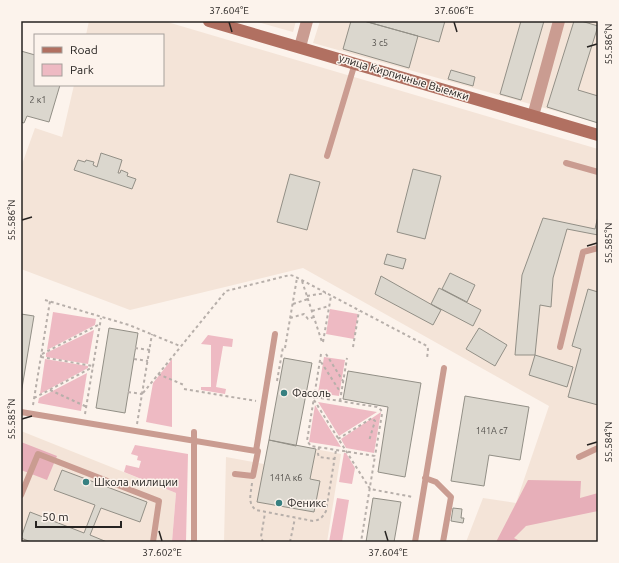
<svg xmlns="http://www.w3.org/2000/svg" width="619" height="563" viewBox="0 0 619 563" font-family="Ubuntu,sans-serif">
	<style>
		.built { fill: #f4e4d8 }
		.green { fill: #eebac3 }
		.forest { fill: #e7afb9 }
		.building { fill: #dbd7ce; stroke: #928f86 }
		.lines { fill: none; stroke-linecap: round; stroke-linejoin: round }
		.path { stroke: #b7afaa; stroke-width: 2; stroke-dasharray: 3 3; stroke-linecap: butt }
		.lane { stroke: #ca9c91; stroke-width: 6 }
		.street { stroke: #ca9c91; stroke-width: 12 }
		.secondary { stroke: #b17061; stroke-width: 12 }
		.ticks { fill: none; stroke: #262321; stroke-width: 1.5 }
		.poi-dot { fill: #378081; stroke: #fcf3ec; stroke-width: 1.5 }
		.labels { text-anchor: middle; stroke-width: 3; stroke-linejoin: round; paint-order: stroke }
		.number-label { font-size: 9px; fill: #53504c }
		.street-label { font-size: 11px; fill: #262321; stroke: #fcf3ec }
		.poi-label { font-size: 11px; fill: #262321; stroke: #fcf3ec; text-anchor: start }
		.neatline { fill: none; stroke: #262321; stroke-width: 1.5 }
		.ticks-label { font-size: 10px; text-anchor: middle; fill: #262321 }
	</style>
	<rect width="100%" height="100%" fill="#fcf3ec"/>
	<path class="built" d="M89,21H164L598,149V542H466L483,498L516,503L549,406L303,268L130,310L21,269V167L35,128L62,137L74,85H163V35H86Z
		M254,21H296L293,32Z
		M320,21H598V123L313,43Z
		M21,431L176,493L172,542H21Z
		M269,440L341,454L327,542H224L226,457L264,464Z"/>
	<path class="green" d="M330,309L358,314L354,339L326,334Z
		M53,312L96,319L95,325L47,350Z
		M94,330L88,364L46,357V353Z
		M208,335L233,339L232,347L223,346L216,387L226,389L225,394L201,390V387H211V345L201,344Z
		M324,357L345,360L339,396L318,393Z
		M45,359L88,366V368L40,394Z
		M172,359V427L146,422L153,383Z
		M87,373L81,411L38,403L39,398Z
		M318,402L377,412L339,436Z
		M315,405L341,447L309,442Z
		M381,412L374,453L346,448L341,439Z
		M135,445L188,454L186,542H172L176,493L124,472L126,465L139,468L141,461L137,460L138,456L131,454Z
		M344,453H346L355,468L352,484L339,482Z
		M337,498L349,500L342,542H329Z"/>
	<path class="forest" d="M21,442L57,456L47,480L21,470Z
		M528,480L581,481L580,498L598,493V511L526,526L514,538L522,542H496Z"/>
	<path class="building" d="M351,21H364L418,36L409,68L343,49Z
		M364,21H445L439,42Z
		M521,21H544L521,100L500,94Z
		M574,21H581L598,26L578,90L598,96V123L547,107Z
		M21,51L35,55V85H60L49,122L27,116L24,123L21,122Z
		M451,70L475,77L473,86L448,79Z
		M101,153L122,160L118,173H120L121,170L128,173L127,176L136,179L132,189L74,170L78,160L85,162L86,160L94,162L93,165L97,167Z
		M413,169L441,176L425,239L397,232Z
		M290,174L320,182L307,230L277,222Z
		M598,216V235L567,229L553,278L551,307L540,305L535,355H515L522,275L543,218L595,229Z
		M387,254L406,259L403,269L384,264Z
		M450,273L475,285L467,302L442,289Z
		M381,276L441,310L433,325L375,294Z
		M439,288L481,310L473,326L431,304Z
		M588,289L598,292V405L568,397L581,349L572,346Z
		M21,314L34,316L21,394Z
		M109,328L138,333L125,413L96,408Z
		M479,328L507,345L495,366L466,349Z
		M535,355L573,367L567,387L529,375Z
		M284,358L312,363L296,446L269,440Z
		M348,371L421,383L405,477L378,472L388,407L343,399Z
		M465,396L529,407L520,460L489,455L484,486L451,481Z
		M269,440L316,449L310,479L320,481L314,512L257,502Z
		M62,470L147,502L140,522L101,508L90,535L107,542H31L21,538L30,512L84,533L95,505L54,490Z
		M373,498L401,502L394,542H366Z
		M453,508L462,509L461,518H464L463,523L451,521Z"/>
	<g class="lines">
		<path class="path" d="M302,281L322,342
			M307,296L326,293
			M45,300L129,325L180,346
			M293,304L308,299
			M312,311L329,306
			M290,318L304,314L308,319L314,317
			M323,342L331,296
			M353,347L359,311
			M135,348L150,350
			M285,348L297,278
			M42,354L100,324
			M321,354L307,441L311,446L375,456L361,542
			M326,354L343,381
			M41,357L93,366
			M134,359L148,361
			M321,362L341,393
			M158,374L184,385
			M277,381L283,347
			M184,389L256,401
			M50,390L87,407
			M128,392L142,394
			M143,393L226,291L290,275L294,276L427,346L428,349L427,359
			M315,397L377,407L381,410L382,414L375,456
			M34,398L93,367
			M314,400L370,489L413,497
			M340,401L347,358
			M33,405L50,301
			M85,414L101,318
			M137,424L152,334
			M338,439L372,418L375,421L369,441
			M319,447L318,454L319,457L334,459
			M252,483C251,494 247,503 256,510L313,521C320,520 323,517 326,511L336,450
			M263,542L261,537L265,513
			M290,542L295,518"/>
		<path class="lane" d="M327,156L355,63
			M566,163L598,172
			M560,347L583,252L598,248
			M21,412L256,451
			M579,457L598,448
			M235,474L253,476L258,451H256L275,334
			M425,478L436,482L451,497L443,542
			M21,495L38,454L159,501L153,542
			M194,542V432
			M415,542L444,368"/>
		<path class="street" d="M300,47L307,21
			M533,116L559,21"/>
		<path class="secondary" d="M209,21L598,135"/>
	</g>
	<path class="ticks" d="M229,22L232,32M454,22L457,32M587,47L597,44M22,220L32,217M587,246L597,243M22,419L32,416M587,445L597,442M159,531L162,541M385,531L388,541"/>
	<g class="poi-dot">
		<circle cx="284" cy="393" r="4"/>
		<circle cx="86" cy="482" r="4"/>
		<circle cx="279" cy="503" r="4"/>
	</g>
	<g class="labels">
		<g class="number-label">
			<text x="380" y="46">3 с5</text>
			<text x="38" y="103">2 к1</text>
			<text x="492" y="434">141А с7</text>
			<text x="286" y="481">141А к6</text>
		</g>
		<g class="street-label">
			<text transform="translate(404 77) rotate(17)" y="4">улица Кирпичные Выемки</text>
		</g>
		<g class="poi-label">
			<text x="292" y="397">Фасоль</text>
			<text x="94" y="486">Школа милиции</text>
			<text x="287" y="507">Феникс</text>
		</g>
	</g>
	<rect width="619" height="563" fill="none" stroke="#fcf3ec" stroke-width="44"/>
	<rect x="34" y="34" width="130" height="52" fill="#fcf3ec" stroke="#a6a09b"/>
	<rect x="42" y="47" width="20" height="6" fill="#b17061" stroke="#a6a09b"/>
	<text x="70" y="54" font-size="12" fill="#262321">Road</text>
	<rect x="42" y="64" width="20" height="12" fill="#eebac3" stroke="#a6a09b"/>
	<text x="70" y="74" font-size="12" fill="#262321">Park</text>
	<path d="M36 521v6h85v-6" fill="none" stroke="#262321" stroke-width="2"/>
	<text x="42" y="521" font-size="12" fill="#262321" stroke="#fcf3ec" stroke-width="3" paint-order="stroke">50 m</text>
	<rect x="22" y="22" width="575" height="519" class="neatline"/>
	<g class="ticks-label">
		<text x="229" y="14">37.604°E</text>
		<text x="454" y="14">37.606°E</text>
		<text transform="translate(608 44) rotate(-90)" y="4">55.586°N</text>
		<text transform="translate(11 220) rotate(-90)" y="4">55.586°N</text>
		<text transform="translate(608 243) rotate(-90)" y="4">55.585°N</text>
		<text transform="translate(11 419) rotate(-90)" y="4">55.585°N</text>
		<text transform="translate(608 442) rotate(-90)" y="4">55.584°N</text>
		<text x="162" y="556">37.602°E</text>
		<text x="388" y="556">37.604°E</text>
	</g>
</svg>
